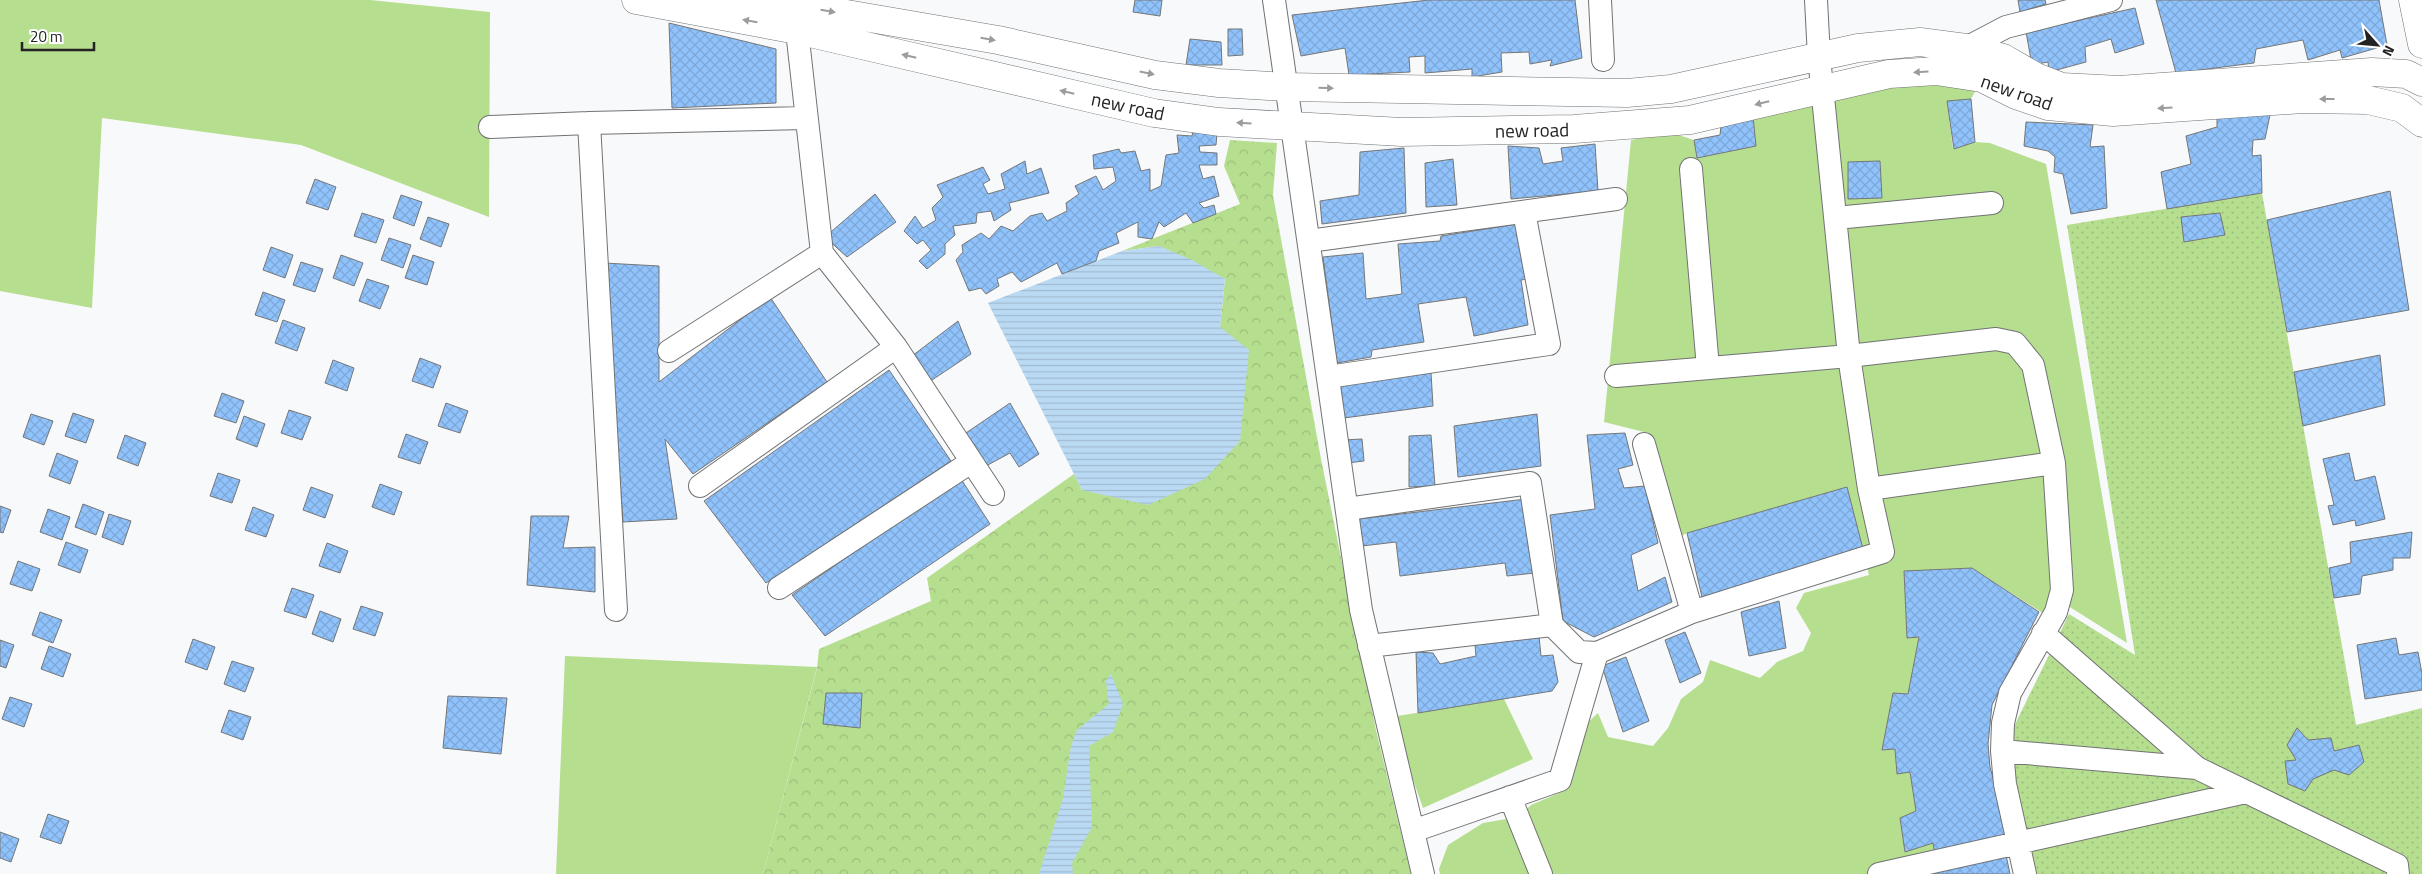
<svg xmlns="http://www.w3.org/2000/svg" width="2422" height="874" viewBox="0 0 2422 874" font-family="'Titillium Web',sans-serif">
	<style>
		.grass { fill: #b6de8f }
		.forest { fill: url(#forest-crowns) }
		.park { fill: url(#park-dots) }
		.water { fill: url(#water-rules) }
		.building { fill: url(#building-cross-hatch); stroke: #757677 }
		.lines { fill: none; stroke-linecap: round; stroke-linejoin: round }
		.minor-casing { stroke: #717273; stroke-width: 24 }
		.tertiary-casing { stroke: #717273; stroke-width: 29 }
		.secondary-casing { stroke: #717273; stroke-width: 29 }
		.minor { stroke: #fff; stroke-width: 22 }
		.tertiary { stroke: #fff; stroke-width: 28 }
		.secondary { stroke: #fff; stroke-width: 28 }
		.oneway { fill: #9c9c9c }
		.labels { text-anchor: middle; stroke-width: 4.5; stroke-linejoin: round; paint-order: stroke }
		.street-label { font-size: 19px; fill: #232324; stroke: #fff }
	</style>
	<defs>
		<pattern id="forest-crowns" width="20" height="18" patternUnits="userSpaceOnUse" patternTransform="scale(1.25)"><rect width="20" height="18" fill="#b6de8f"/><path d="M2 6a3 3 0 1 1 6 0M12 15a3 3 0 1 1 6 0" fill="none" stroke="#9cbe7b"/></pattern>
		<pattern id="park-dots" width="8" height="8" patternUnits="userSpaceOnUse" patternTransform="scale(1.25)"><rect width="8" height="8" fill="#b6de8f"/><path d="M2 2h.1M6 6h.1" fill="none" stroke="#9cbe7b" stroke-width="1.8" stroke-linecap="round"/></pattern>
		<pattern id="water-rules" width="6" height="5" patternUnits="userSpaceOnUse" patternTransform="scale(1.25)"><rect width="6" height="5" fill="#badaf3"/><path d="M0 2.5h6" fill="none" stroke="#a0bbd0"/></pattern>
		<pattern id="building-cross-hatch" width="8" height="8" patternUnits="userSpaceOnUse" patternTransform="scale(1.25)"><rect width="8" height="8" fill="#90c3fc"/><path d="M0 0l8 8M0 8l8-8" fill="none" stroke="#7ca7d8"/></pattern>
	</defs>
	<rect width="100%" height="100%" fill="#f8f9fa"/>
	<path class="grass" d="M0,0H370L490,12L489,217L301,145L102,118L92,308L0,291Z
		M1982,78L1971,99L1947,102L1953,149L1975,142L1990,143L2046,164L2127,643L2065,604L2052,619L1972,568L1904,572L1907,638L1919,637L1908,694L1893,693L1882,750L1895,749L1897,774L1910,772L1916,811L1900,818L1905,852L1933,843L1935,854L1921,874H1440L1439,869L1448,845L1483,823L1518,817L1531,805L1559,793L1581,750L1585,725L1598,713L1608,737L1653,746L1668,728L1681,699L1703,682L1710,660L1760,678L1777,662L1803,651L1811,633L1796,608L1804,593L1869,575L1847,488L1687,533L1671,541L1644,444V432L1604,422L1631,140L1672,133L1694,140L1697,158L1756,146L1753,116L1840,90Z
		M565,656L817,667L763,874H556Z
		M1504,699L1533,759L1423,808L1391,717Z"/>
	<path class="forest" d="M1230,140L1277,143L1273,195L1321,459L1376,730L1411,874H763L817,668L819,649L931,601L927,578L1074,474L1082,490L1220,327L1225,279L1159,246L1122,251L1240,204L1224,166Z"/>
	<path class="park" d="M2262,193L2356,725L2422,708V874H2025L2002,751L2069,614L2135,655L2067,225Z"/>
	<path class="water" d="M1159,246L1192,260L1225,279L1220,327L1249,350L1240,441L1205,479L1148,505L1082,490L988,303L1122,251Z
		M1111,674L1123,704L1113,732L1089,746L1092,827L1072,863L1073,874H1039L1063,798L1071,746L1077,730L1109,704L1106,681Z"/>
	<path class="building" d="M1135,0H1162L1160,16L1133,12Z
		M1429,0H1575L1582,58L1550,66L1552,60L1530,64L1529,52L1501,53L1502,72L1472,77V69L1425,73V56L1409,57L1410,72L1349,75L1345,48L1301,56L1292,15Z
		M2018,0H2045L2046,4L2020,12Z
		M2156,0H2379L2387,45L2342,58L2340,50L2308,60L2303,40L2256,49L2254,63L2176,73Z
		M2135,8L2144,44L2115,53L2111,39L2085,47L2086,62L2049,72L2048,62L2032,65L2026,32Z
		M669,23L776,49V103L672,108Z
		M1228,29H1242L1243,55L1228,56Z
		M1190,39L1221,42L1222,65H1186Z
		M1971,99L1975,142L1954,149L1947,101Z
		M2271,110L2265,139L2253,140L2252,156L2261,155L2262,193L2167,209L2161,172L2191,164L2186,136L2217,127V114Z
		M1753,116L1756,146L1697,158L1694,140L1720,135L1721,126Z
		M2026,122L2093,125L2090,147L2104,146L2107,208L2071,214L2063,174L2054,172L2055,157L2048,151L2024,146Z
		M1193,131L1217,133L1216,145L1199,146L1200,152L1217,153V165H1199L1203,179L1214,176L1219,196L1199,203L1204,208L1214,205L1216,214L1193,223L1186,213L1164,227L1159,222L1152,239L1138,237V222L1116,233L1119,243L1099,251L1096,261L1062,274L1057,263L1021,282L1012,272L997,279L999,286L986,294L981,288L969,291L956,260L963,252L962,245L981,233L989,239L1001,226L1013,231L1030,216L1042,213L1047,221L1067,211L1066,203L1079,194L1075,186L1096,176L1103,190L1116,181L1113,167L1094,169L1093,155L1119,149L1121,153L1135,151L1141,171L1150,169V191L1161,186L1166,155L1179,153L1177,135L1192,136Z
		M1595,144L1598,191L1511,199L1508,146L1539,148L1543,164L1563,161L1561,148Z
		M1404,148L1406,213L1322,224L1320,201L1359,195L1360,152Z
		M1453,159L1457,205L1426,207L1425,163Z
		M1025,161L1027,174L1041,168L1049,193L1009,203L1011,210L994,221L991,211L977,213L976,223L953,226L955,235L945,244V254L927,269L919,261L931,250L923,240L917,244L904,231L915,216L923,228L936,220L932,208L943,197L937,185L983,167L990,180L983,184L988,194L1005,189L1001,174Z
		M1880,161L1882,198L1848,199V162Z
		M315,179L336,187L328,210L306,203Z
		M2390,191L2409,310L2287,332L2267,220Z
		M875,194L896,222L847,257L825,237Z
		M401,195L422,202L414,226L393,218Z
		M362,213L384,220L376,243L354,236Z
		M2220,213L2225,235L2184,242L2181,217Z
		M428,217L449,224L441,247L420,239Z
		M1518,224L1527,279L1521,280L1528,325L1474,336L1466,297L1418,304L1424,342L1372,350L1371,357L1337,363L1323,257L1363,253L1366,299L1402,294L1398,244L1440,241L1441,236Z
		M389,238L411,245L403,268L381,260Z
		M271,247L293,255L285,278L263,270Z
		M341,255L363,263L354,286L333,278Z
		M413,255L434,262L427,285L405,278Z
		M301,262L323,269L315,292L293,285Z
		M604,263L659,266V382L770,297L827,382L693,474L665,439L677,519L623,522Z
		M367,279L389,286L380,309L359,301Z
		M263,292L285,300L277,322L255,315Z
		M283,320L305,328L297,351L275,343Z
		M958,321L971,354L929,382L912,356Z
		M2380,355L2385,405L2303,426L2294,372Z
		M420,358L441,366L433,388L412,381Z
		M333,360L354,368L347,391L325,383Z
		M889,370L951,461L766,583L704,501Z
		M1431,373L1433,406L1344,418L1340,384Z
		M222,393L244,401L236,423L214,416Z
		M446,403L468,411L460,433L438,426Z
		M1010,403L1039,454L1019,467L1010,453L984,467L963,435Z
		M289,410L311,417L302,440L281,433Z
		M73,413L94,420L86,443L65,436Z
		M31,414L53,421L44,445L23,437Z
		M1537,414L1541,466L1458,477L1454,426Z
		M244,416L265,424L257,447L236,439Z
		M1625,433L1633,465L1618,469L1624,488L1645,486L1658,543L1631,555L1638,591L1665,577L1672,602L1594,637L1563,621L1550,515L1595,509L1587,435Z
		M406,434L428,442L420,464L398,457Z
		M125,435L146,443L138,466L117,458Z
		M1431,435L1435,486L1409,487V436Z
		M1362,439L1364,461L1347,463L1343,440Z
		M57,453L78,461L70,484L49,476Z
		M2349,453L2355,481L2375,476L2385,519L2356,526L2355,520L2333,525L2328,506L2334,505L2323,459Z
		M218,473L240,480L232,503L210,496Z
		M961,479L990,524L825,636L792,595Z
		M380,484L402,492L394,515L372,507Z
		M311,487L333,495L325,518L303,510Z
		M1847,487L1863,549L1702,597L1687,533Z
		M1526,499L1535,573L1507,576L1505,563L1400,576L1396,542L1362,546L1359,519Z
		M83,504L104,512L96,535L75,527Z
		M0,506L11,510L3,533L0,532Z
		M253,507L274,515L266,537L245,530Z
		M48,509L70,517L62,540L40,532Z
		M109,514L131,521L123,545L102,537Z
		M531,516H569L563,548L595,547V592L527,585Z
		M2412,532L2410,558H2393V570L2362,576L2360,594L2334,598L2329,568L2351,563L2350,542Z
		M66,542L88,550L80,573L58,565Z
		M327,543L348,551L340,573L319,566Z
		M18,561L40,569L32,591L10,584Z
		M1972,568L2039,612L1992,705L1988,744L1990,767L2009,837L1935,854L1933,843L1905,852L1900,818L1916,811L1910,772L1897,774L1895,749L1882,750L1893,693L1908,694L1919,637L1907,638L1904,571Z
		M292,588L314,595L306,618L284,611Z
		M1779,601L1786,648L1749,656L1741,612Z
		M361,606L383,613L375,636L353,629Z
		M320,611L341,619L333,642L312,634Z
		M40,612L62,620L53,643L32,635Z
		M1685,632L1701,673L1680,683L1665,640Z
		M1539,636L1541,656L1553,655L1558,682L1552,691L1418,713L1416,652L1433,653L1440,664L1476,656L1475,645Z
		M2396,638L2399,655L2418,652L2422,674V690L2365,699L2357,645Z
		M193,639L215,647L207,670L185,662Z
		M0,640L14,645L6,668L0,666Z
		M49,646L71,654L63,677L41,669Z
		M1626,657L1649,721L1623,732L1602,666Z
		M232,661L254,668L245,692L224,684Z
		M826,693H862L860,728L823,724Z
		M448,696L507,698L501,754L443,748Z
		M10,697L32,704L24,727L2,719Z
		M229,710L251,717L243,740L221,732Z
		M2297,728L2308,740L2331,738L2334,751L2359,745L2364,762L2349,775L2334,770L2313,779L2305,791L2288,784L2285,761L2296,760L2287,745Z
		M48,814L69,821L61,844L40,837Z
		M0,832L19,839L11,862L0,858Z
		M2006,855L2010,874H1921Z"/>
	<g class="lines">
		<defs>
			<path id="minor" d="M1274,0L1361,610L1423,874
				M1600,0L1603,60
				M1816,0L1819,57L1849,356L1869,489L2054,463
				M795,13L822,253L896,347L993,494
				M1963,58L1966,48L2006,27L2111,0
				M490,127L589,123
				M1691,169L1708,368
				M1836,218L1992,203
				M1309,241L1616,199
				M669,351L822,253
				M1616,376L1849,356L1996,339L2015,343L2033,365L2054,463L2062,590L2056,612L2010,693L2003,723L2002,751
				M1328,377L1549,344L1524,212
				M1644,444L1692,612
				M700,486L896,347
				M1347,509L1530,483L1552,625L1369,646
				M779,588L971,462
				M616,610L589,123L805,118
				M1552,625L1579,652L1597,653L1692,612L1883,552L1869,489
				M2043,633L2197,768
				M1510,797L1541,874
				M1413,831L1560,780L1597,653
				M1879,874L2246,792
				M2025,874L2005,784L2002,751L2197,768L2397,865L2398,874"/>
			<path id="tertiary" d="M2413,0L2422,44"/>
			<path id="secondary" d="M636,0L797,30L1154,113L1219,122L1402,132L1574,129L1690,120L1889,74L1936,71L1982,78L2016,95L2048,106L2113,112L2303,99L2368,100L2402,108L2422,123
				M727,0L794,5L998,40L1155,75L1219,83L1287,87L1627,93L1671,89L1858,48L1920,42L1966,48L2003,58L2036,77L2062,87L2119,90L2372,72L2406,74L2422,82"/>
		</defs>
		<use href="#minor" class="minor-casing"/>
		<use href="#tertiary" class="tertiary-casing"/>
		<use href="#secondary" class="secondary-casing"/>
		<use href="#minor" class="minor"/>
		<use href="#tertiary" class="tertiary"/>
		<use href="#secondary" class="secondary"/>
	</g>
	<defs><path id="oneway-solid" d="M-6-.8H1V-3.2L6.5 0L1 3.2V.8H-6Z" transform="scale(1.25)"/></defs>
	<g class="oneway">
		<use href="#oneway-solid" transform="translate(828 11) rotate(10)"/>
		<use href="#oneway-solid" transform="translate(750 21) rotate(-170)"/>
		<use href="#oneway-solid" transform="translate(988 39) rotate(10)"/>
		<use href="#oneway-solid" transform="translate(909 56) rotate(-167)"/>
		<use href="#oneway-solid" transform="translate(1921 72) rotate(177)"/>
		<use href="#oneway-solid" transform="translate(1147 73) rotate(12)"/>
		<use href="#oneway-solid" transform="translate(1326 88) rotate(1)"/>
		<use href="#oneway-solid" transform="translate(1067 92) rotate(-167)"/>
		<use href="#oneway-solid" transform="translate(2327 99) rotate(-180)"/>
		<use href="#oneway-solid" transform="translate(1762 103) rotate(166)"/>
		<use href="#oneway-solid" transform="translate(2165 108) rotate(176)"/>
		<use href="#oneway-solid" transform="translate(1244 123) rotate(-177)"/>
	</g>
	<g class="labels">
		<g class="street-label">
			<text transform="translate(2017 92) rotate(19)" y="7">new road</text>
			<text transform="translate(1128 106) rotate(12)" y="7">new road</text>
			<text transform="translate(1532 130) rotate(-1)" y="7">new road</text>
		</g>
	</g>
	<g transform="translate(2377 45) rotate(117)" stroke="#ffffff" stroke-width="4" paint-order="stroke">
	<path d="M0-4L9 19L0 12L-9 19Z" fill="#232324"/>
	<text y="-8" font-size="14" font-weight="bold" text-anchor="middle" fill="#232324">N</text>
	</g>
	<path d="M22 42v8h72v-8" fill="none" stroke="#232324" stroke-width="2.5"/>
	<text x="30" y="42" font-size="15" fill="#232324" stroke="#ffffff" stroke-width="4" paint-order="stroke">20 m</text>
</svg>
